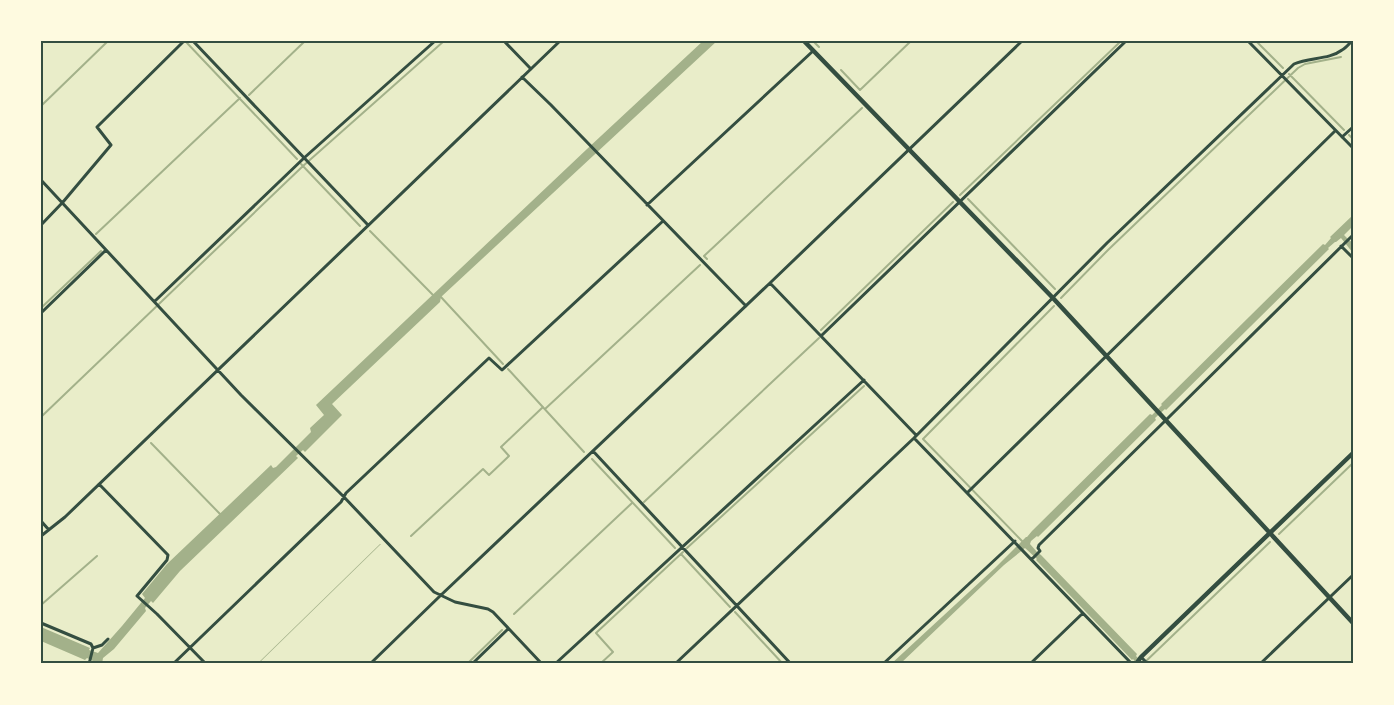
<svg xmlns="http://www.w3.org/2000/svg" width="1394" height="705" viewBox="0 0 1394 705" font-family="'Crimson Pro',serif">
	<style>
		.water { fill: #a3b18a }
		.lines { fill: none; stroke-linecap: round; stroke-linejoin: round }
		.stream { stroke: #a3b18a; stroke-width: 2 }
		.minor { stroke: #344e41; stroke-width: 3 }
		.tertiary { stroke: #344e41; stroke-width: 4.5 }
		.neatline { fill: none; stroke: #344e41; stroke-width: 2 }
	</style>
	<rect width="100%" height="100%" fill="#e9edc9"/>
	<path class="water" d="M703,41H717L441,297L440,302L332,404L342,415L305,452L303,450L296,456L298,458L180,571L153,603L151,601L145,608L146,611L114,649L103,658L102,664H95L93,661L87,658L85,660L41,641V627L90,648L89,650L98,653L122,626L145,598L142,594L167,564L271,465L273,468L276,467L311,432L310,428L324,415L316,405L587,149Z
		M1353,215V226L1344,235L1350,241L1353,242V253L1341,238L1336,242H1335L1328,248L1329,249L1166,410L1165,409L1155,418L1156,420L1038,537L1037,536L1031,541L1030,544L1037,552L1041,555L1137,654L1136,656L1142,662L1143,661L1145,664H1137L1133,659L1132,660L1036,560L1037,559L1025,548L1004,565L900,664H891L995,568L1026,537H1027L1032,531L1150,414L1152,415L1162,405L1161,404L1323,244L1325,245L1331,238L1330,237Z
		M380,544H381L258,664H257Z"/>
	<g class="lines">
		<path class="stream" d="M813,41L819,47
			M1256,41L1283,68
			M187,43L297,159
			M841,70L860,90L911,41
			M1289,74L1344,130
			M249,95L305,41
			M41,106L108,41
			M1349,135L1353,139
			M301,164L360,226
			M960,195L1121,41
			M968,199L1055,289
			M370,231L433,295
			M96,234L240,98
			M707,259L704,256L862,108
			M440,296L503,364
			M1061,298L1108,250L1298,68L1305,64L1341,57
			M41,308L101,251
			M821,330L953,202
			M508,369L584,452
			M545,409L700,265
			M41,417L303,166L444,41
			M151,443L221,515
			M592,459L675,548
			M644,502L819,338
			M1279,534L1353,463
			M411,536L483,469L489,475L509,456L501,447L543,407
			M1022,541L923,439L1054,306
			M687,548L864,386
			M681,554L730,607
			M41,605L97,556
			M735,612L783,664
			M514,614L632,503
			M467,664L502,630
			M600,664L613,652L596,633L683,552
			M1143,664L1270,542"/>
		<path class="minor" d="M193,41L368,225
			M504,41L531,69
			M1248,41L1353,148
			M522,77L551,105L746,306
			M1342,137L1353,127
			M41,180L241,395L344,497L434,592L455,602L488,609L493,612L542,664
			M647,205L813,51
			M41,225L63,202L111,145L97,127L184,41
			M1341,246L1353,258
			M770,283L916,435
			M155,301L304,158L435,41
			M41,313L106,250
			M821,336L1126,41
			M914,438L1132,664
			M593,451L791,664
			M99,484L168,555L167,560L137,596L157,614L206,664
			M967,493L1335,131
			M41,521L49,530
			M41,536L65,517L560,41
			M1032,559L1040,551L1038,548L1039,545L1166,420L1353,235
			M41,623L91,644L93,648L89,664
			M93,648L102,645L108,639
			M1141,657L1148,664
			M173,664L341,502L346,493L489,358L502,370L663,221
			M370,664L440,596L770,283L1022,41
			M472,664L508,629
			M555,664L864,380
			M675,664L914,438L1107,243L1294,64C1309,57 1329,60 1342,50C1346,48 1349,44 1352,41
			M883,664L1015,541
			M1030,664L1083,613
			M1260,664L1353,575"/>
		<path class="tertiary" d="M804,41L1052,297L1353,623
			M1136,664L1141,657L1353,453"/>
	</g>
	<rect width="1394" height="705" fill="none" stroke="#fefae0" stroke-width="85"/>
	<rect x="42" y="42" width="1310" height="620" class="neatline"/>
</svg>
